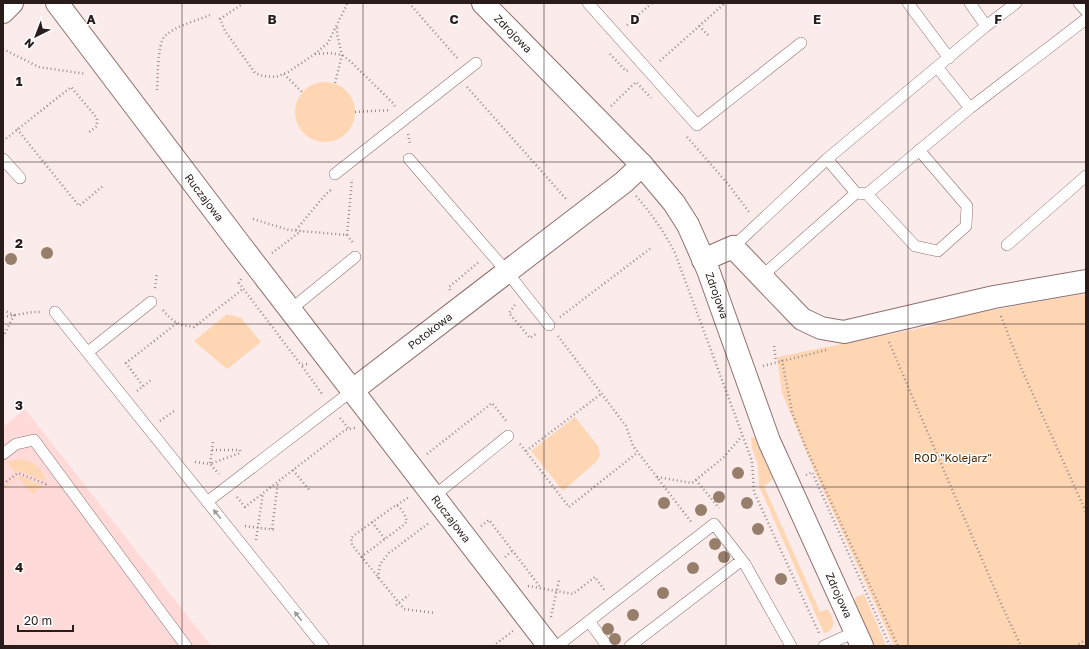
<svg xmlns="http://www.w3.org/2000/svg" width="1089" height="649" viewBox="0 0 1089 649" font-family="'Golos Text',sans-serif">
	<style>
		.built { fill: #ffdad9 }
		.green { fill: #fed6b3 }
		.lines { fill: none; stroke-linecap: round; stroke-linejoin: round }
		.service-casing { stroke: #906f6e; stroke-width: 12 }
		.minor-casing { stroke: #906f6e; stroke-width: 24 }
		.tertiary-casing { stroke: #906f6e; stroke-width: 24 }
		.path { stroke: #9a8c8b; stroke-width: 2.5; stroke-dasharray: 1 3; stroke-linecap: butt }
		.service { stroke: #fff; stroke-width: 11 }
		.minor { stroke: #fff; stroke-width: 22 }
		.tertiary { stroke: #fff; stroke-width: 22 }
		.tree { fill: #967e6a }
		.oneway { fill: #9f9998 }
		.grid { fill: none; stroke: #291c1b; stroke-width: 1; stroke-opacity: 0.55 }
		.labels { text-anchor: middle; stroke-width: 3; stroke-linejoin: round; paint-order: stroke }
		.street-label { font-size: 11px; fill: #291c1b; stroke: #fff }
		.park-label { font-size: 11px; fill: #442400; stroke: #fff }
		.grid-label { font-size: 13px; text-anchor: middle; font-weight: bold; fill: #291c1b; stroke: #fff; stroke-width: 3; stroke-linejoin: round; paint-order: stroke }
	</style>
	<rect width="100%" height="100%" fill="#fbeceb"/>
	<path class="built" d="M25,409L211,646H3V427Z"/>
	<path class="green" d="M295 112a30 30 0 1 1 60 0a30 30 0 1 1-60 0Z
		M1086,294V646H894L813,468L782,393L777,357L931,326L967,315L1047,300Z
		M227,314L241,318L261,342L227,369L194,341Z
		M575,417L598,446L600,455L597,461L563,491L531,451Z
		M751,437L758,438L774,475L772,480L764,486L820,612L828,609C834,618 837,630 824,633L759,486L758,466L752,448Z
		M17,459C29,460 35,462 42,472C44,475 45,477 45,481L19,471L15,473L7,462Z
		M18,476H21L43,486L32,494L18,477L3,489V487Z
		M864,594L886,645L885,646H872L853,603L856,597Z"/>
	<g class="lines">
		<defs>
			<path id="service" d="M588,3L697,125L801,43
				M908,3L949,58
				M970,3L986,26
				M1079,3L1086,11
				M937,67L970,108
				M3,159L20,178
				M409,159L507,272L549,325
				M335,174L476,63
				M856,193L867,194L970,108L1086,19
				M867,194L915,246L938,251L966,226L967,206L919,150
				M1007,245L1086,176
				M733,247L827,159L986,26L1016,3
				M761,277L856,193L827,159
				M290,310L355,257
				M55,312L323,646
				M88,352L151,302
				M3,454L16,444L34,440L186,646
				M434,496L508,436
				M207,502L353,390
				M589,621L607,646
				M557,646L714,524L745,564L791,646
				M630,646L742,560
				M824,646L855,632"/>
			<g id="minor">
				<path id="s1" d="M57,3L238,242L549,646"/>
				<path d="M703,260L733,247L802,319L821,328L844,332L994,297L1086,281"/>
				<path id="s2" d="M353,390L624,182L642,165"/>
			</g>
			<g id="tertiary">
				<path id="s3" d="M483,3L642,165L674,203L688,225L708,270L769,441L862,646"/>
				<path d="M3,12L12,3"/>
			</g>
		</defs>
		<use href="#service" class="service-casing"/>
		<use href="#minor" class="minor-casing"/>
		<use href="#tertiary" class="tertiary-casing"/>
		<path class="path" d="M244,3L220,19L225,31L255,73L263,76L276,77L288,72L312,56L328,43L347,4
			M409,3L458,59
			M627,25L652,3
			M699,26L710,37
			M3,49L39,67L86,74
			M315,54L330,53L342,55L350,61L393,103L396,108
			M610,54L626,71L629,70
			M660,61L725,3
			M284,74L302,92
			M335,83L342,55L337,34V25
			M467,87L567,200
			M157,90C158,78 157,44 165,36C177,25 196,21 210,15
			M611,106L636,82L651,98
			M355,112L391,110
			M17,129L79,206L103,186
			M408,134L410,144
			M687,137L728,184L749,212
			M3,141L71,87L97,118V126L88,133
			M636,196C652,214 664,232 675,253L752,461L754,492L819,633
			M253,219L289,230L347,235L352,179
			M296,230L325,195L333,188
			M347,235L354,244
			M272,253L301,231
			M241,279L239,283L301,365
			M155,288L157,273
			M450,290L449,287L480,261
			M515,305L509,313L530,338L537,333
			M3,310L14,315L3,337
			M163,310C174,323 178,325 194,327L243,289
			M1001,316L1022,370L1086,512
			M3,317L33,312H42
			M560,317L651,248
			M558,336L626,426L633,446L692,523
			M889,342L1002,606L1021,646
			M774,346L776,362
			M782,360L792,412L806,448L898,646
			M307,364L301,365L323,395
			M763,366L826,350
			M143,386L126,363L177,323
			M137,391L151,380
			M340,418L349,429
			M160,421L174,411
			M520,444L569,507L638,452
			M212,450H240V453L210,464L213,442
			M526,451L601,394
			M427,454L492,403L507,422
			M195,462L210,464L219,474
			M293,470L310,491
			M806,475L812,472L890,646
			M657,477L692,483L723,458L742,436
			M696,480L719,508
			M3,484L18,473L46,484L47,483
			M237,497L245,507L345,430L355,428
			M397,505L409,497
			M372,522L385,539
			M245,526L276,530
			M481,526L489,520L541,588
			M272,529L278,482
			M256,540L263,493
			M361,557L405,524L407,521C405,515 401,507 396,505L353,536L351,538L352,545L404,609L435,613
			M505,557L512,551
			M378,578L380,564L389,553L429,523
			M528,586L573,594L595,577L605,591
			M396,605L409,595
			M551,617L559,580
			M493,646L513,631
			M1075,646L1086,640"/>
		<use href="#service" class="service"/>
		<use href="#minor" class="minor"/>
		<use href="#tertiary" class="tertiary"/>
	</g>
	<g class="tree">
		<circle cx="47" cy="253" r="6"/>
		<circle cx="11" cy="259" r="6"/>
		<circle cx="738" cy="473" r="6"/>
		<circle cx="719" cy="497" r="6"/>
		<circle cx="664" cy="503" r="6"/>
		<circle cx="747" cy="503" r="6"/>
		<circle cx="701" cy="510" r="6"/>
		<circle cx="758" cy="529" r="6"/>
		<circle cx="715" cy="544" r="6"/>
		<circle cx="724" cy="557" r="6"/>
		<circle cx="693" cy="568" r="6"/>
		<circle cx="781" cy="579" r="6"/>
		<circle cx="663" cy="593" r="6"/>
		<circle cx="633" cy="615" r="6"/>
		<circle cx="608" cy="629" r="6"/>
		<circle cx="615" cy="639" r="6"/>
	</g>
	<defs><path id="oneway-solid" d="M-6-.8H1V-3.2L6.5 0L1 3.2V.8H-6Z"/></defs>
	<g class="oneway">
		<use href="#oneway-solid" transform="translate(217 514) rotate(-129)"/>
		<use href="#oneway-solid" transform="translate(298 616) rotate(-129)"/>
	</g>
	<path class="grid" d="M182,3V646M363,3V646M544,3V646M726,3V646M908,3V646M3,162H1086M3,324H1086M3,487H1086"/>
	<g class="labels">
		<g class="street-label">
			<text dy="4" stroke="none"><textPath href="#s3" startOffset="43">Zdrojowa</textPath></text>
			<text dy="4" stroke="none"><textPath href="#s1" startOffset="244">Ruczajowa</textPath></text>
			<text dy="4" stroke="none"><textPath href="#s3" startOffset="379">Zdrojowa</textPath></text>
			<text dy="4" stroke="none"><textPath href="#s2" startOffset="97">Potokowa</textPath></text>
			<text dy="4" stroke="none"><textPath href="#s1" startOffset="649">Ruczajowa</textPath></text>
			<text dy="4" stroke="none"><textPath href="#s3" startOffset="703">Zdrojowa</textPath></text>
		</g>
		<g class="park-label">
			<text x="953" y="462">ROD "Kolejarz"</text>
		</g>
	</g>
	<g class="grid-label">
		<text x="91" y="24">A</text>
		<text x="272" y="24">B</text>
		<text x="454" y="24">C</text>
		<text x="635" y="24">D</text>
		<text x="817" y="24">E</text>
		<text x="998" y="24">F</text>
		<text x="19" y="86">1</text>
		<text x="19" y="248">2</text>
		<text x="19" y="410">3</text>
		<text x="19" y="572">4</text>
	</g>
	<rect width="1089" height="649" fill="none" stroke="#291c1b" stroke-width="8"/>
	<g transform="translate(36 36) rotate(222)" stroke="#ffffff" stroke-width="3" paint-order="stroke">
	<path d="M0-3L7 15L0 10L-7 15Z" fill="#291c1b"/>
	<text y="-6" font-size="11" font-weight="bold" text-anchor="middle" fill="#291c1b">N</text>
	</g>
	<path d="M18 625v6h55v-6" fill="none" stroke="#291c1b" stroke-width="2"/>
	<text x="24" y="625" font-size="12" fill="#291c1b" stroke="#ffffff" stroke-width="3" paint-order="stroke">20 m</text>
</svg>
